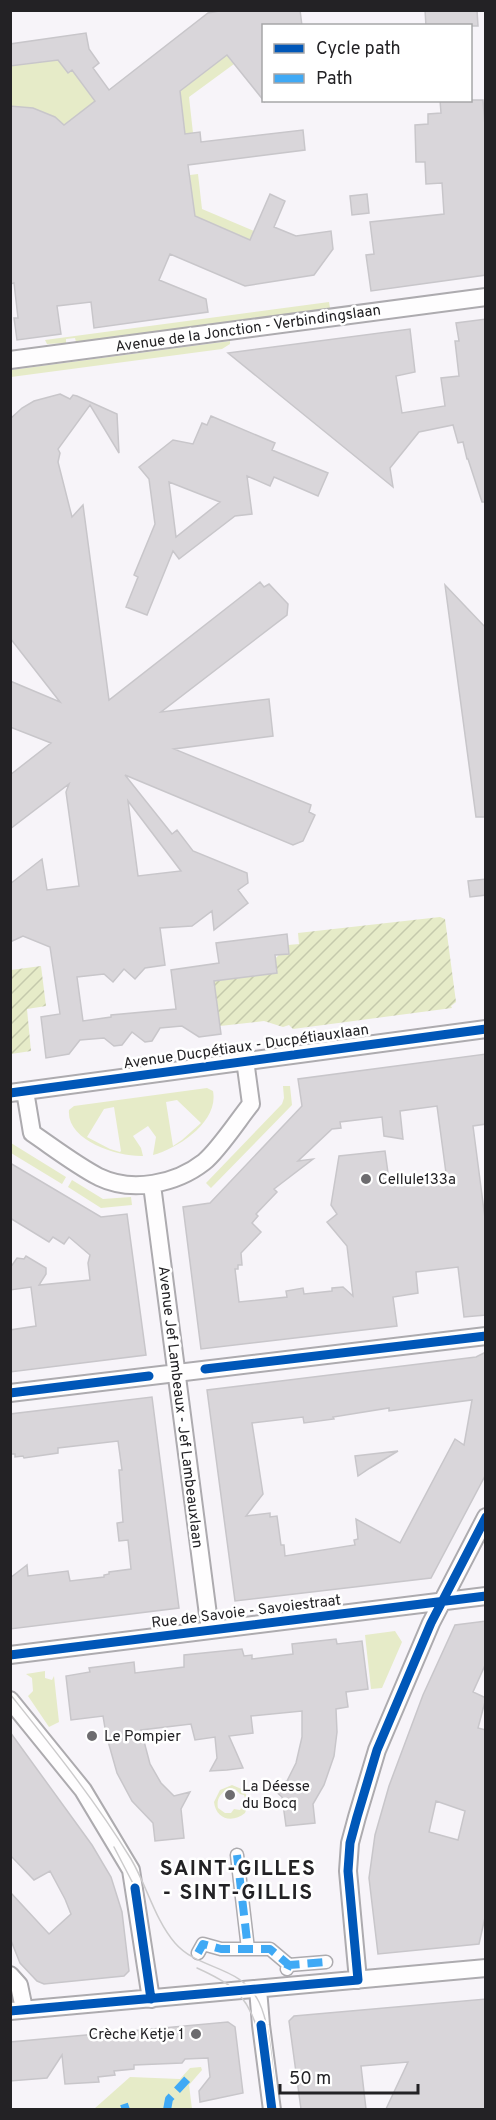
<svg xmlns="http://www.w3.org/2000/svg" width="496" height="2120" viewBox="0 0 496 2120" font-family="Overpass,sans-serif">
	<style>
		.green { fill: #e6ebc8; fill-rule: evenodd }
		.garden { fill: url(#garden-furrows) }
		.building { fill: #d9d6da; stroke: #c8c6ca; stroke-width: 1.5; fill-rule: evenodd }
		.lines { fill: none; stroke-linecap: round; stroke-linejoin: round }
		.pedestrian-casing { stroke: #adabaf; stroke-width: 15 }
		.minor-casing { stroke: #adabaf; stroke-width: 20 }
		.pedestrian { stroke: #fefdfe; stroke-width: 12 }
		.minor { stroke: #fefdfe; stroke-width: 16 }
		.tram { stroke: #cccbcc; stroke-width: 1.5 }
		.quiet { stroke: #3fa9f5; stroke-width: 8; stroke-dasharray: 15 8; stroke-linecap: butt }
		.cycleway-casing { stroke: #fff; stroke-width: 13 }
		.cycleway { stroke: #0057b8; stroke-width: 9 }
		.poi-dot { fill: #6d6c6f; stroke: #fff; stroke-width: 2 }
		.labels { text-anchor: middle; stroke-width: 5; stroke-linejoin: round; paint-order: stroke }
		.street-label { font-size: 15px; fill: #232225; stroke: #fff }
		.poi-label { font-size: 15px; fill: #232225; stroke: #fff; text-anchor: start }
		.district-label { font-size: 21px; font-weight: bold; letter-spacing: 1.5px; fill: #232225; stroke: #fff }
	</style>
	<defs>
		<pattern id="garden-furrows" width="10" height="10" patternUnits="userSpaceOnUse" patternTransform="scale(1.5)"><rect width="10" height="10" fill="#e6ebc8"/><path d="M-1 1l2-2M0 10L10 0M9 11l2-2" fill="none" stroke="#c5c9ac"/></pattern>
	</defs>
	<rect width="100%" height="100%" fill="#f7f4f9"/>
	<path class="green" d="M236,48L239,53L230,60L234,64L189,97L193,133L185,134L159,107Z
		M63,59L64,68L68,73L72,70L89,92L102,96L64,125C48,111 31,108 11,106L10,66Z
		M198,174L202,209L254,231L260,244L171,206L174,199L192,196L190,175Z
		M329,302L330,308L76,342L75,338L66,339V343L47,344L45,340Z
		M230,341V344L222,349L11,377V370Z
		M283,1086H290L292,1105L211,1188L206,1183L282,1104L284,1098Z
		M207,1088L213,1091C219,1122 178,1148 153,1155L156,1137L148,1126L133,1136L141,1148L143,1156C119,1157 66,1141 69,1110L74,1106ZM177,1100L201,1123L182,1140L173,1146L166,1102ZM114,1107L121,1151L120,1152L110,1149L87,1137L104,1109Z
		M11,1143L66,1177L62,1184L11,1153Z
		M72,1180L103,1199L131,1197L132,1205L101,1208L68,1187Z
		M395,1631L402,1642L382,1688L371,1689L365,1635Z
		M45,1671V1678L52,1680L54,1676L59,1722L49,1727L28,1696L33,1691L32,1678L26,1674Z
		M232,1785L244,1790L249,1802L245,1813C233,1823 216,1820 214,1802L220,1790ZM230,1788L235,1789L240,1794L244,1795L246,1802L240,1810L234,1809L231,1813H225L218,1808C216,1799 221,1792 230,1788Z
		M201,2067L202,2070L189,2085L192,2109H94L130,2077L180,2079L190,2068Z"/>
	<path class="garden" d="M440,917L445,919L456,1002L451,1006L452,1008L293,1029L289,1025L283,1027L264,1021L220,1026L213,981L277,973L275,959L288,945L299,944L298,933Z
		M41,966L46,1006L27,1009L31,1051L11,1054V970Z"/>
	<path class="building" d="M225,10H300L302,26H264V101L227,55L180,91L185,134L200,132L201,142L303,130L305,150L188,165L195,216L250,240L270,194L285,201L274,227L296,236L331,231L333,249L314,275L245,286L170,254L159,280L206,299L208,312L94,328L91,302L57,306L61,334L17,340L14,318H18L14,283L10,284V106L33,108L55,117L64,125L95,101L72,70L68,73L58,60L10,66V44L86,33L89,49L99,63L93,68L109,90L208,13Z
		M425,10H477L478,26H426Z
		M440,100H483L486,139V275L371,291L366,255L374,254L370,222L444,214L442,183L426,184L425,162H416L415,125L428,124V114L441,113Z
		M367,194L369,213L352,215L350,196Z
		M486,319V502H482L468,459H467L463,442L458,443L453,425L419,432L390,468L393,487L228,353L410,329L415,372L396,376L402,413L445,406L441,378L459,376L455,341H459L456,323Z
		M60,394L70,399L73,395L77,396L117,414L119,453L90,405L58,449L60,453L58,462L72,517L83,505L109,700L260,582L264,587L269,584L288,604L287,615L161,712L269,699L273,736L174,749L311,805L309,812L315,815L303,841L293,845L125,775L172,834L177,830L193,851L247,873L248,883L238,890L248,903L214,930L212,911L192,926L160,928L165,965L145,968L135,979L124,969L113,982L104,974L77,977L83,1021L111,1017V1015L176,1009L171,970L219,963L216,943L287,934L289,954L275,955L277,973L214,981L221,1034L199,1037L182,1026L160,1028L152,1041L145,1042L132,1032L122,1045L114,1046L104,1038L80,1040L69,1054L46,1058L41,1017L60,1014L50,947L23,936L10,942V884L42,859L47,890L79,886L66,792L69,784L10,829V775L51,743L10,727V681L60,702L10,638V419L22,408L34,401ZM128,801L181,871L138,876Z
		M211,416L275,443L272,450L328,473L318,496L274,477L270,486L247,476L252,514L235,516L179,559L173,551L147,615L126,607L138,577L134,575L155,524L149,479L139,467L173,440L193,444L202,423L207,425ZM169,482L220,502L176,537Z
		M445,585L486,628V817H476Z
		M486,879V895L470,897L468,881Z
		M486,1054V1124L473,1126L486,1226V1315L464,1317L458,1267L416,1272L418,1293L393,1297L397,1326L201,1349L183,1207L210,1203L302,1106L298,1079ZM437,1106L446,1173L389,1180L385,1151L339,1156L331,1205L337,1214L327,1222L347,1246L353,1296L343,1287L332,1288V1291L304,1294L303,1288L286,1291L287,1297L239,1302L235,1269H238V1265H242L241,1253L261,1232L252,1223L258,1216L256,1214L277,1192L274,1189L313,1159L298,1161L332,1129L341,1128L340,1122L382,1117L384,1136L403,1139L400,1111Z
		M10,1163L101,1217L127,1214L146,1355L10,1372V1330L36,1326L31,1287L10,1290V1268L17,1258L24,1259L26,1256L46,1268V1274L39,1285L90,1280L88,1263L90,1255L69,1237L64,1244L53,1237L49,1242L10,1218Z
		M486,1352V1474L431,1578L235,1601L207,1390L476,1357ZM472,1400L464,1445L455,1439L400,1543L356,1519L358,1539L354,1540L355,1545L285,1556L284,1545H281L277,1516L270,1517V1513L246,1516L263,1494L252,1423L303,1417L304,1423L334,1419L333,1417L389,1408V1411Z
		M152,1397L179,1608L10,1629V1578L27,1565L28,1576L68,1571L70,1581L104,1577V1575L109,1574V1572L131,1569L128,1540L119,1541L117,1523L123,1522L119,1470H122L118,1441L58,1448V1453L24,1458L23,1456L15,1457V1454H10V1414Z
		M398,1451L370,1468L358,1476L355,1456Z
		M486,1621V1663L473,1692L486,1698L478,1728L486,1730V1913L479,1944L378,1954L369,1878L375,1835L389,1786L423,1695L455,1625ZM436,1801L465,1811L458,1840L429,1832Z
		M336,1639L337,1644L362,1641L368,1689L346,1692L348,1707L336,1709L337,1732L334,1756L324,1785L313,1804L315,1823L286,1826L282,1797L270,1786L287,1781L296,1763L302,1737V1711L251,1716L253,1733L229,1736L243,1768L227,1770L210,1771L217,1758L215,1737L195,1740L191,1724L141,1730L150,1764L161,1783L174,1796L190,1792L181,1809L184,1838L155,1841L153,1823L132,1801L117,1773L106,1734L103,1716L71,1720L66,1676L90,1672L89,1668L134,1662L135,1673L184,1667V1655L242,1649L244,1656L252,1655V1659L293,1654L292,1644Z
		M10,1732L92,1845L111,1877L122,1912L129,1971L124,1976L44,1984L37,1981L20,1963L10,1938V1892L49,1934L71,1914L65,1899L50,1871L34,1880L10,1855Z
		M486,1999V2109H386L408,2062L361,2066L366,2109H301L289,2021L294,2016Z
		M228,2022L235,2027L243,2093L200,2102L199,2091L210,2077L208,2058L185,2059L182,2063L134,2065V2069L114,2071L115,2075L98,2077L99,2082L65,2084L62,2055L47,2078L10,2081V2042Z"/>
	<g class="lines">
		<defs>
			<path id="pedestrian" d="M237,1855L248,1949
				M198,1953L203,1944L221,1949H270L289,1965
				M287,1969L289,1965L326,1962"/>
			<path id="minor" d="M10,360L486,297
				M25,1091L32,1133C54,1148 76,1165 99,1177C132,1193 176,1184 204,1162C218,1151 239,1119 251,1104L245,1060
				M10,1093L486,1029
				M152,1185L210,1630
				M10,1393L486,1336
				M10,1655L486,1596
				M10,1700L83,1790L131,1870L151,1999
				M10,1975L19,1985L24,2009
				M358,1980L348,1871L350,1843L357,1817L377,1750L431,1623L486,1517
				M258,1989L261,2025L272,2110
				M10,2011L486,1968"/>
		</defs>
		<use href="#pedestrian" class="pedestrian-casing"/>
		<use href="#minor" class="minor-casing"/>
		<use href="#pedestrian" class="pedestrian"/>
		<use href="#minor" class="minor"/>
		<path class="tram" d="M10,1694C53,1748 95,1800 131,1859C147,1886 155,1920 175,1943C199,1971 240,1964 259,2002C272,2029 273,2079 277,2110
			M114,1847L139,1895
			M197,1968C228,1982 245,1992 256,2025L267,2110"/>
		<path class="quiet" d="M237,1855L248,1949
			M198,1953L203,1944L221,1949H270L289,1965
			M287,1969L289,1965L326,1962
			M124,2104L126,2110
			M167,2110L169,2099L191,2075"/>
		<defs>
			<path id="cycleway" d="M10,1093L486,1029
				M205,1369L486,1336
				M10,1393L149,1376
				M10,1655L486,1596
				M135,1888L151,1999
				M10,2011L358,1980L348,1871L350,1843L357,1817L377,1750L431,1623L486,1517
				M261,2025L272,2110"/>
		</defs>
		<use href="#cycleway" class="cycleway-casing"/>
		<use href="#cycleway" class="cycleway"/>
	</g>
	<g class="poi-dot">
		<circle cx="366" cy="1179" r="6"/>
		<circle cx="92" cy="1736" r="6"/>
		<circle cx="230" cy="1795" r="6"/>
		<circle cx="196" cy="2034" r="6"/>
	</g>
	<g class="labels">
		<g class="street-label">
			<text transform="translate(248 328) rotate(-8)" y="5">Avenue de la Jonction - Verbindingslaan</text>
			<text transform="translate(246 1046) rotate(-8)" y="5">Avenue Ducpétiaux - Ducpétiauxlaan</text>
			<text transform="translate(181 1407) rotate(83)" y="5">Avenue Jef Lambeaux - Jef Lambeauxlaan</text>
			<text transform="translate(246 1611) rotate(-7)" y="5">Rue de Savoie - Savoiestraat</text>
		</g>
		<g class="poi-label">
			<text x="378" y="1184">Cellule133a</text>
			<text x="104" y="1741">Le Pompier</text>
			<text x="242" y="1791">La Déesse<tspan x="242" dy="17">du Bocq</tspan></text>
			<text x="184" y="2039" text-anchor="end">Crèche Ketje 1</text>
		</g>
		<g class="district-label">
			<text x="238" y="1875">SAINT-GILLES<tspan x="238" dy="24">- SINT-GILLIS</tspan></text>
		</g>
	</g>
	<rect width="496" height="2120" fill="none" stroke="#232225" stroke-width="24"/>
	<rect x="262" y="24" width="210" height="78" fill="#ffffff" stroke="#a7a7a8" stroke-width="1.5"/>
	<rect x="274" y="44" width="30" height="9" fill="#0057b8" stroke="#a7a7a8" stroke-width="1.5"/>
	<text x="316" y="54" font-size="18" fill="#232225">Cycle path</text>
	<rect x="274" y="74" width="30" height="9" fill="#3fa9f5" stroke="#a7a7a8" stroke-width="1.5"/>
	<text x="316" y="84" font-size="18" fill="#232225">Path</text>
	<path d="M280 2084v9h138v-9" fill="none" stroke="#232225" stroke-width="3"/>
	<text x="289" y="2084" font-size="18" fill="#232225" stroke="#ffffff" stroke-width="4.5" paint-order="stroke">50 m</text>
</svg>
